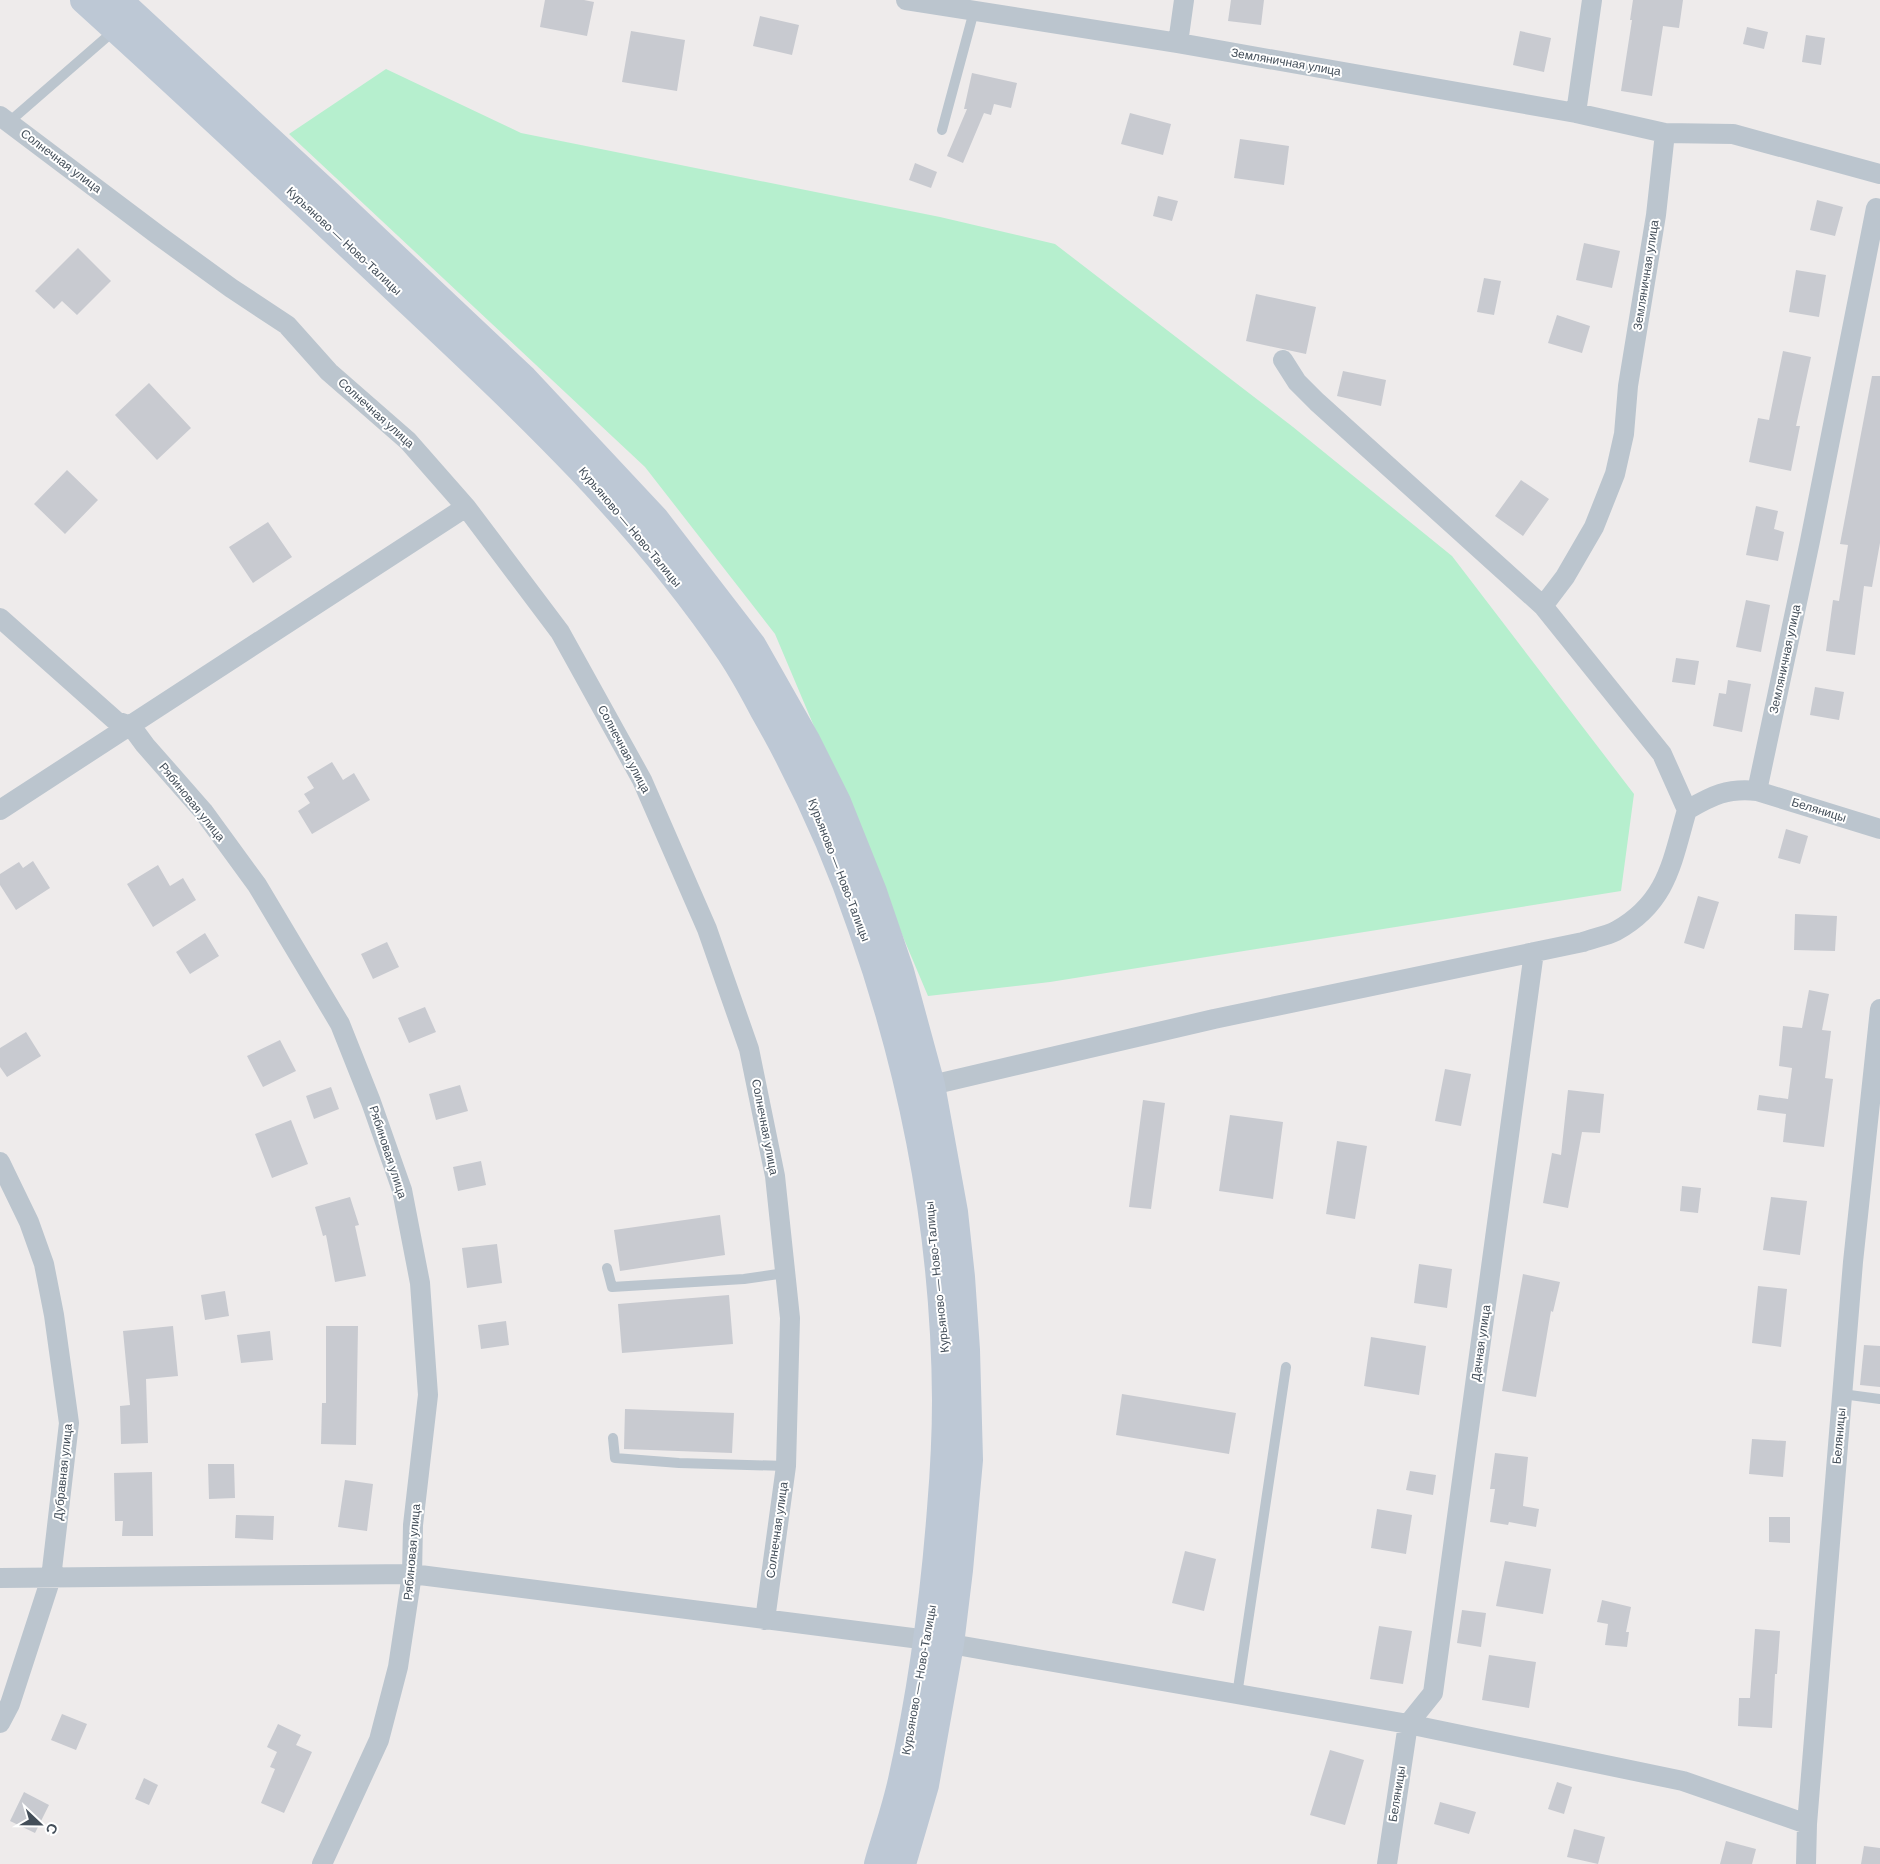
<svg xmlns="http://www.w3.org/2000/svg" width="1880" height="1864" viewBox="0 0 1880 1864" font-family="Arial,sans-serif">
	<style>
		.green { fill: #b6efce }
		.building { fill: #c8cad0 }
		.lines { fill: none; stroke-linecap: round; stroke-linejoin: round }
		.lane { stroke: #bbc5ce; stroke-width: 10 }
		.street { stroke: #bbc5ce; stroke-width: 20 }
		.secondary { stroke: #bdc8d5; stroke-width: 28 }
		.labels { text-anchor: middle; stroke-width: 4; stroke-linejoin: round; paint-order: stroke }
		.street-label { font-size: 12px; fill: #434e59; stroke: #fff }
	</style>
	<rect width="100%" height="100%" fill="#eeebeb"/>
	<path class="green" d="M386,69L521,133L940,217L1055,244L1293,427L1452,556L1634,794L1621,891L1050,982L928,996L775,634L645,467L289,134Z"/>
	<path class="building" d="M545,0H584L594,2L587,36L540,27Z
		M1231,0H1264L1261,25L1228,21Z
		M1633,0H1683L1679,28L1663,26L1652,96L1621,91L1632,20H1630Z
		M760,16L799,25L792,55L753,46Z
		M1747,27L1768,32L1764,49L1743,44Z
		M631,31L685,40L677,91L622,82Z
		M1520,31L1551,38L1544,72L1513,65Z
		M1806,35L1825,38L1821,65L1802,62Z
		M972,73L1017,83L1011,108L994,104L991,115L984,113L963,163L947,156L967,109H964Z
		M1130,113L1171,124L1163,155L1121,144Z
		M1240,139L1289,146L1284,185L1234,178Z
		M915,163L937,172L931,188L909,180Z
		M1158,196L1178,201L1172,221L1153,216Z
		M1817,200L1843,207L1835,236L1810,230Z
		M1584,243L1620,251L1612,288L1576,280Z
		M78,248L111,281L77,315L62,301L54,309L35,291Z
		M1796,270L1826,275L1819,317L1789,312Z
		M1484,278L1501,281L1494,315L1477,312Z
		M1256,294L1316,307L1306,354L1246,341Z
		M1557,315L1590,326L1582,353L1548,343Z
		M1783,351L1811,357L1796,426H1800L1791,471L1749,462L1758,418L1769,420Z
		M1343,371L1386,380L1381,406L1337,396Z
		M1872,376H1880V543L1872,587L1864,586L1855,655L1826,651L1833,600L1839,601L1848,545L1840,544Z
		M149,383L191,428L157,460L115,415Z
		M67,470L98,500L65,534L34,504Z
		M1521,480L1549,499L1523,536L1495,516Z
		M1756,506L1778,511L1774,529L1784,532L1778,561L1746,555Z
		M268,522L292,557L253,583L229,547Z
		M1746,600L1770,605L1761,652L1736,647Z
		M1676,658L1699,661L1695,685L1672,682Z
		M1728,680L1751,684L1742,732L1713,726L1719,693L1726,694Z
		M1815,687L1844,692L1839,720L1810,715Z
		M332,762L343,780L354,773L370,800L312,834L298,811L310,803L304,794L314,788L307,777Z
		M1786,829L1808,836L1800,864L1778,858Z
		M33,861L50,888L16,910L0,885V874L19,862L23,868Z
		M158,865L170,886L183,878L196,900L153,927L127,884Z
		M1698,896L1719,902L1704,949L1684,943Z
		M1795,914L1837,916L1835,951L1794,950Z
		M205,933L219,956L190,974L176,952Z
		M387,942L399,967L373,979L361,954Z
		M1809,990L1829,994L1822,1030L1831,1031L1825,1078L1833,1079L1824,1147L1783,1142L1786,1114L1757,1110L1759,1095L1788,1099L1792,1068L1779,1066L1783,1026L1802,1028Z
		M425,1007L436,1032L409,1043L398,1018Z
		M26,1032L41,1056L7,1077L0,1067V1048Z
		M280,1040L296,1071L263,1087L247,1056Z
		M1445,1069L1471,1074L1461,1126L1435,1121Z
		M460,1085L468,1111L436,1120L429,1094Z
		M331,1087L339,1109L314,1119L306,1096Z
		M1568,1090L1604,1094L1600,1133L1582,1132L1568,1208L1543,1203L1552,1153L1561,1155Z
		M1143,1100L1165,1103L1151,1209L1129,1207Z
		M1230,1115L1283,1122L1273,1199L1219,1191Z
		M291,1120L308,1164L272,1178L255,1134Z
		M1337,1141L1367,1146L1355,1219L1326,1214Z
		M481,1161L486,1185L458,1191L453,1167Z
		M1682,1186L1701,1188L1698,1213L1680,1211Z
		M350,1197L359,1225L355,1226L366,1276L335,1282L326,1235L323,1236L315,1207Z
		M1771,1197L1807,1201L1800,1255L1763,1250Z
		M720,1215L725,1255L620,1271L614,1230Z
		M497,1244L502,1283L467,1288L462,1248Z
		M1419,1264L1452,1269L1447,1308L1414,1303Z
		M1523,1274L1560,1282L1553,1312L1551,1311L1536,1397L1502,1391Z
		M1758,1286L1787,1289L1781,1347L1752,1343Z
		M225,1291L229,1316L205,1320L201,1295Z
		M729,1295L733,1344L622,1353L618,1304Z
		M506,1321L509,1345L481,1349L478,1325Z
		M173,1326L178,1376L146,1379L148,1443L121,1444L120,1406L130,1405L123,1331Z
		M326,1326H358L356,1445L321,1444L322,1403H326Z
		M270,1331L273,1360L241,1363L237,1335Z
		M1371,1337L1426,1346L1419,1395L1364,1386Z
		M1864,1345L1880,1346V1387L1860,1385Z
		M1122,1394L1236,1413L1229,1454L1116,1435Z
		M625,1409L734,1413L732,1453L624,1449Z
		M1752,1439L1786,1441L1783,1477L1749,1474Z
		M1495,1453L1528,1457L1523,1506L1539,1509L1536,1527L1509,1522L1508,1525L1490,1522L1495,1489H1490Z
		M208,1464H234L235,1498L209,1499Z
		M1410,1471L1436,1475L1433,1495L1406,1490Z
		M152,1472L153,1536H122L123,1521H115L114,1473Z
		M345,1480L373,1484L367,1531L338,1527Z
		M1377,1509L1412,1515L1406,1554L1371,1548Z
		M236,1515L274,1516L273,1540L235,1538Z
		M1769,1517H1790V1543L1769,1542Z
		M1185,1551L1216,1559L1204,1611L1172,1603Z
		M1505,1561L1551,1569L1543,1614L1496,1606Z
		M1602,1600L1631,1607L1626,1632H1629L1627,1647L1605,1645L1608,1624L1597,1622Z
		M1462,1610L1486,1613L1481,1647L1457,1643Z
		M1379,1626L1412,1631L1403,1684L1370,1679Z
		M1755,1629L1780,1631L1777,1674H1775L1772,1728L1738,1726L1739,1698H1750Z
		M1489,1655L1536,1662L1529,1708L1482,1700Z
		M62,1714L87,1724L76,1750L51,1740Z
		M278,1724L301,1735L296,1745L312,1752L284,1813L261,1803L275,1769L270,1767L277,1752L267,1747Z
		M1330,1750L1364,1760L1345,1825L1310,1815Z
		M144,1778L158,1785L149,1805L135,1799Z
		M1557,1782L1572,1787L1564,1814L1548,1809Z
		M24,1792L49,1805L35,1833L10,1821Z
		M1440,1802L1476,1812L1469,1834L1434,1824Z
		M1574,1829L1605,1837L1598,1864L1567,1857Z
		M1726,1841L1756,1849L1752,1864H1720Z
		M1864,1846L1880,1848V1864H1861Z"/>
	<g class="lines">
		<path class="lane" d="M9,122L116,29
			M942,130L974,11
			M607,1268L612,1287L744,1279L785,1273
			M1842,1394L1880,1399
			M613,1438L615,1458L679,1463L786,1466
			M1237,1695L1286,1367"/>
		<path class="street" d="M906,0L1178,43L1576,113L1665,133L1733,134L1880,174
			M1178,43L1184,0
			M1576,113L1592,0
			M0,116L158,235L231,288L287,325L329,372L408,441L466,507L560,632L642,780L707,929L749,1049L775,1176L790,1318L786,1466L765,1620
			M1283,360L1297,382L1317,402L1543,606L1662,754L1687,810
			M1543,606L1565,577L1594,527L1615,474L1624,434L1628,386L1656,215L1665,133
			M0,618L116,721L131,726L145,745L203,811L257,885L340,1024L371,1102L402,1190L420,1283L428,1395L413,1525L412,1574L398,1667L379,1740L322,1864
			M1757,791L1810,541L1876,208
			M0,810L466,507
			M1687,810C1713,795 1727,788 1757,791L1880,829
			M919,1088L1214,1019L1583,942C1594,938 1606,936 1616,931C1668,902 1672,861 1687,810
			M0,1162L29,1222L44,1264L54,1315L69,1423L51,1578L10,1704L0,1723
			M0,1578L412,1574L928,1640L1408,1724L1683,1781L1807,1824
			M1408,1724L1433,1693L1534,952
			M1387,1864L1408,1724
			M1806,1864L1807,1824L1853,1262L1880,1009"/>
		<path class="secondary" d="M84,0C192,98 299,198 405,298C522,408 640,518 730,652C742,670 753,690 763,709C803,779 836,851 862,928C915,1079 945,1240 946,1400C946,1436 944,1473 941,1509C934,1600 922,1691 902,1780C896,1808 886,1836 878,1864
			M118,0L330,196L524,379L655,519L752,645L807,742L837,802L873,892L900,971L931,1085L954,1212L961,1277L966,1350L969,1460L959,1570L950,1644L925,1785L902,1864"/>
	</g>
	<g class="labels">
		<g class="street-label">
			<text transform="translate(1286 62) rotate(10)" y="4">Земляничная улица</text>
			<text transform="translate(61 161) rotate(37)" y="4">Солнечная улица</text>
			<text transform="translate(344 241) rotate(43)" y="4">Курьяново — Ново-Талицы</text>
			<text transform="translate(1646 275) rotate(-81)" y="4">Земляничная улица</text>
			<text transform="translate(376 413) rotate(42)" y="4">Солнечная улица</text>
			<text transform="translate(630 527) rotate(50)" y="4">Курьяново — Ново-Талицы</text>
			<text transform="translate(1785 659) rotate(-78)" y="4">Земляничная улица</text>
			<text transform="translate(624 749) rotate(62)" y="4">Солнечная улица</text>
			<text transform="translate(192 802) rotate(51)" y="4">Рябиновая улица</text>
			<text transform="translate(1819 810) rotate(17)" y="4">Беляницы</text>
			<text transform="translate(839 870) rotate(69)" y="4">Курьяново — Ново-Талицы</text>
			<text transform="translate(765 1127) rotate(79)" y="4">Солнечная улица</text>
			<text transform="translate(388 1152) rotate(72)" y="4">Рябиновая улица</text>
			<text transform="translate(937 1277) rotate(-96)" y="4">Курьяново — Ново-Талицы</text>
			<text transform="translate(1481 1343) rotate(-82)" y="4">Дачная улица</text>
			<text transform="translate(1839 1436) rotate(-85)" y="4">Беляницы</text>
			<text transform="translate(63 1472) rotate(-84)" y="4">Дубравная улица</text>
			<text transform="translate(777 1530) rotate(-82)" y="4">Солнечная улица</text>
			<text transform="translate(412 1552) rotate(-85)" y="4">Рябиновая улица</text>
			<text transform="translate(919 1680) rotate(-80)" y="4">Курьяново — Ново-Талицы</text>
			<text transform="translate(1397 1794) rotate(-81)" y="4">Беляницы</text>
		</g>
	</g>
	<g transform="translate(40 1824) rotate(112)" stroke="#ffffff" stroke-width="4" paint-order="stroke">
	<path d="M0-4L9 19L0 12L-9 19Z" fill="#434e59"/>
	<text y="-8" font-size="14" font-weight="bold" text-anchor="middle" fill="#434e59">С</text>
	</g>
</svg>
